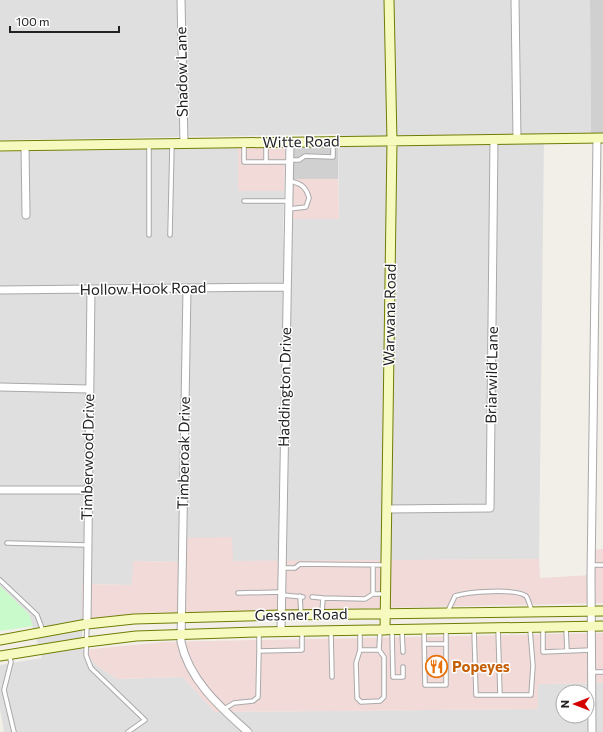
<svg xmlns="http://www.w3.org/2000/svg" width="603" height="732" viewBox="0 0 603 732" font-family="Commissioner,sans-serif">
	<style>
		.residential { fill: #e0dfdf; fill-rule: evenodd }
		.commercial { fill: #f2dad9 }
		.religious { fill: #d0d0d0 }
		.park { fill: #c8facc }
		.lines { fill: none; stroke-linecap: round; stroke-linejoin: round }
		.lane-casing { stroke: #a9a9a9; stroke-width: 5.5 }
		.street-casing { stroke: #a9a9a9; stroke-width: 9 }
		.secondary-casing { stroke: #707d05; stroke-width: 11 }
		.lane { stroke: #fff; stroke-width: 3.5 }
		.street { stroke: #fff; stroke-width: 7 }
		.secondary { stroke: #f7fabf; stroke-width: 9 }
		.labels { text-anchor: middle; stroke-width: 3; stroke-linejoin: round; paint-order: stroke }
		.street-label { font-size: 15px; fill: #222; stroke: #fff }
		.food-label { font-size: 15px; font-weight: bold; fill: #c56008; stroke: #fff; text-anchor: start }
	</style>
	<rect width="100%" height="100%" fill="#f2efe9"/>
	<path class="residential" d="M0,0H590L591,138L544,139L539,559L182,562L134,561L132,585L82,584V650L96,665L117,679L183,677L215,712L538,709L537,684L603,683V732H4L0,708V665L42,658L29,614L0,586V152L238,148V191H284L283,239L292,219H339L338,134L0,140ZM563,692H587V716H563Z"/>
	<path class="commercial" d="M238,148H285L284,191H238Z
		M293,179H338L339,219H292Z
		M232,537L233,561L539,559L540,578L591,575V550L603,549V603L162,613L82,619V584L132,585L133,561L182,562L183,538Z
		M603,633V683L538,684V709L215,712L183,677L117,679L96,665L82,650L164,642Z"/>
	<path class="religious" d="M590,0H603V133H591Z
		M293,146H338V179H293Z"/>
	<path class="park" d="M0,586L29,614L33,626L0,631Z"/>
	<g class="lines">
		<defs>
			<path id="lane" d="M266,143V162H289
				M244,144V162H266
				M290,160H299L305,156L333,157V143
				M289,181C300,183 306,186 309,198L306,207L289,209
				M244,201H288
				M149,235V145
				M170,235L172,144
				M7,543L87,545
				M591,565H603
				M282,568H295L300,564L386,565
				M0,580L37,615L43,631
				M238,593L282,592
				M373,594H385
				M282,595L303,597
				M300,596L301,614
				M312,597L323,598
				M322,613L323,598L365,599L373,594V565
				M447,613L455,596C467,592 516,588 526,596C529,600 530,607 532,611
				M87,625L86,655L91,668L145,720L128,732
				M498,628L500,695
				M543,628V652L591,650
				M566,628L567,651
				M474,629L476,695H531L533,666L530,629
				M424,630L425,685H446V630
				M360,631V650H379L380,631
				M392,631L393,677H403V667
				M402,631L403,652
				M259,632V651L302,650V632
				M331,632L332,677
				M424,644H446
				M360,650L356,663L357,698L361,702L380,701L384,697V657L379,650
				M9,655L11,662L4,690L14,732
				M592,672H603
				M224,709L234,703L253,701L258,697L259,651"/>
			<path id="street" d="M181,0L184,143
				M515,0L517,139
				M25,146L26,215
				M187,288L181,642C189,680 220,707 248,732
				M0,290L286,287
				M0,387L89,389
				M0,490H87
				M387,509L490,508L494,139
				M87,624L91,289
				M281,631L290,142
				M592,732L591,576L597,138"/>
			<path id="secondary" d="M0,146L603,138
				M385,630L392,141L389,0
				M0,640L87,624L134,619L281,615L603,611
				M0,656L87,642L136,636L259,632L603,626"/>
		</defs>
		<use href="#lane" class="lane-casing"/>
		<use href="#street" class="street-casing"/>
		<use href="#secondary" class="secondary-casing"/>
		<use href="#lane" class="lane"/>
		<use href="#street" class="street"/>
		<use href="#secondary" class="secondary"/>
	</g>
	<defs>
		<symbol id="restaurant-ring" viewBox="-11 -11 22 22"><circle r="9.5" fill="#fff" stroke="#e8710a" stroke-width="1.5"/><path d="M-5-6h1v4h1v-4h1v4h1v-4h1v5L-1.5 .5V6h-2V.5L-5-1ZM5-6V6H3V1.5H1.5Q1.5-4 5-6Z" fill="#e8710a"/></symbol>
	</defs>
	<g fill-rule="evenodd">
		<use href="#restaurant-ring" x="424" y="654" width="25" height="25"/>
	</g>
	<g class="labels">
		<g class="street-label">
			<text transform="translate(182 72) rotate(-91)" y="5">Shadow Lane</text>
			<text transform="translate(301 142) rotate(-1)" y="5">Witte Road</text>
			<text transform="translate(143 289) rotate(-1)" y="5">Hollow Hook Road</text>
			<text transform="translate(390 315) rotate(-89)" y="5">Warwana Road</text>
			<text transform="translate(492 375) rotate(-89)" y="5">Briarwild Lane</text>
			<text transform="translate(285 387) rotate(-89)" y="5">Haddington Drive</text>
			<text transform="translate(184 453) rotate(-89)" y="5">Timberoak Drive</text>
			<text transform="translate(88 457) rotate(-89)" y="5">Timberwood Drive</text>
			<text transform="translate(301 615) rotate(-1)" y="5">Gessner Road</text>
		</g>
		<g class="food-label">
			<text x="452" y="672">Popeyes</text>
		</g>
	</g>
	<g transform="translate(575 704) rotate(270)"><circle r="19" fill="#ffffff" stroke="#a7a7a7"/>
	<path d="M0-3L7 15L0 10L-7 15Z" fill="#d40000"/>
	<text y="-6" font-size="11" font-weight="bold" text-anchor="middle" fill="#222222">N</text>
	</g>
	<path d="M10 26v6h109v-6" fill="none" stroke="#222222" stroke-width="2"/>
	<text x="16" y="26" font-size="12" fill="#222222" stroke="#ffffff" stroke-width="3" paint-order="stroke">100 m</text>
</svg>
